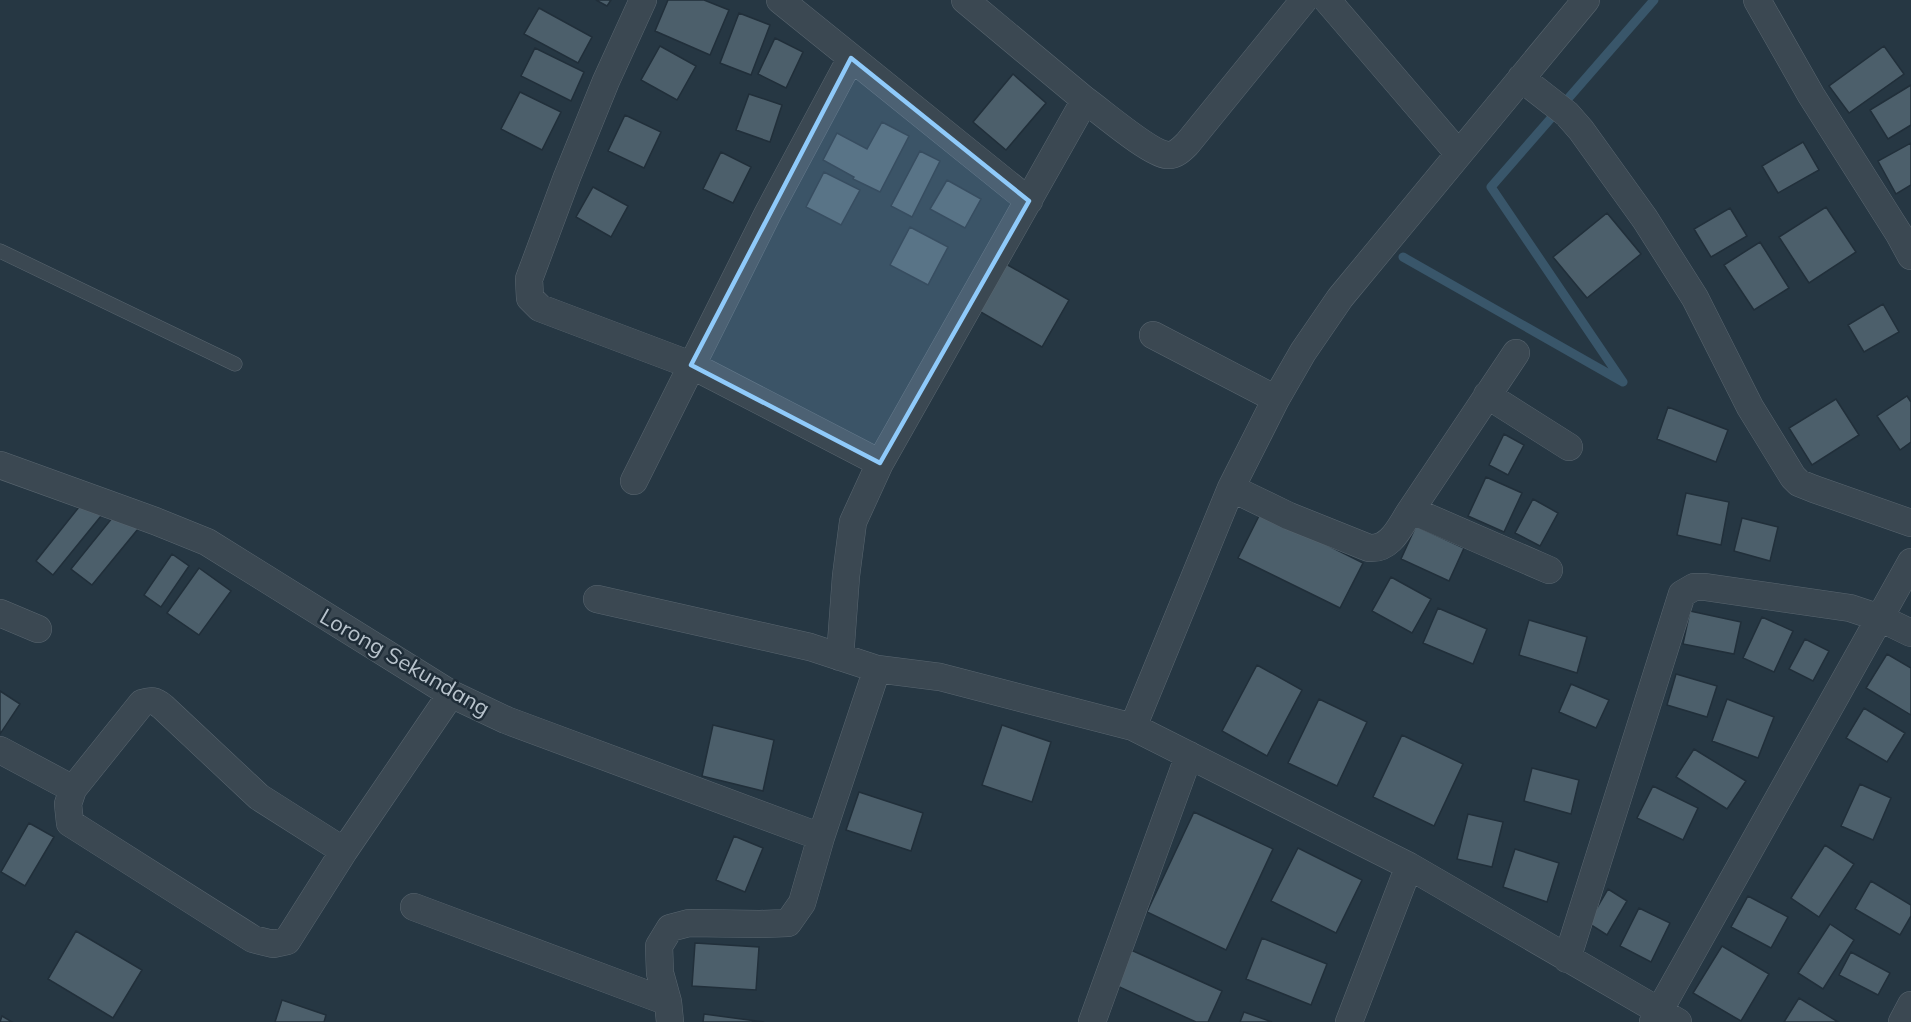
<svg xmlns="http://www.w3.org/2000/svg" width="1911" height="1022" viewBox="0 0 1911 1022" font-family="Mulish,sans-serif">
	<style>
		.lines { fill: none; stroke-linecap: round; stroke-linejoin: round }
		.stream { stroke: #39566a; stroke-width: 9 }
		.building { fill: #4c5f6b; stroke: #212f3a; stroke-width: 1.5 }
		.lane-casing { stroke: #596670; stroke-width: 15 }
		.street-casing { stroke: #596670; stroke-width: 28 }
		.lane { stroke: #3b4852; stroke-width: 14 }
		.street { stroke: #3b4852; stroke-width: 27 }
		.marked { fill: #8fcafa; fill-opacity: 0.2; stroke: #8fcafa; stroke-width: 4.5; stroke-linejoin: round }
		.labels { text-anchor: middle; stroke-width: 5; stroke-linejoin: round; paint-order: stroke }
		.street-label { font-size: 22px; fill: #b8c3cc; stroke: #1f2d38 }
	</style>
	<rect width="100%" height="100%" fill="#263743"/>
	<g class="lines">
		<path class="stream" d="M1403,257L1623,382L1491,187L1654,0"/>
	</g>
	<path class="building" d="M596,0H611L607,6Z
		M668,0H704L729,10L710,55L655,31Z
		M539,8L592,37L578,63L524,34Z
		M739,13L770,25L751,75L720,63Z
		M775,38L803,52L786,88L758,74Z
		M660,46L696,66L677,100L641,80Z
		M1884,46L1904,74L1849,113L1829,86Z
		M535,48L584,72L571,101L521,76Z
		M1013,74L1046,103L1006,150L973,122Z
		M1911,85V125L1888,139L1870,110Z
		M520,92L561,112L542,150L501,129Z
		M749,94L782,105L770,142L736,130Z
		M625,115L661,132L644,168L608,151Z
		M882,122L909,136L880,192L853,179L854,177L823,160L837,133L867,149Z
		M1803,142L1819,170L1778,193L1762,166Z
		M1911,143V185L1896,194L1878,161Z
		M920,151L940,161L912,217L891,206Z
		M721,152L751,167L733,203L703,189Z
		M824,172L860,190L841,225L806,207Z
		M947,180L981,199L965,228L930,209Z
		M593,187L628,206L611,237L576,217Z
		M1826,207L1856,252L1809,283L1779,237Z
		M1730,208L1747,236L1711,257L1694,229Z
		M1607,213L1641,254L1587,298L1553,257Z
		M910,227L948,247L928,285L890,265Z
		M1760,242L1789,288L1754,310L1724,265Z
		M1006,264L1069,300L1042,347L979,311Z
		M1883,304L1899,332L1864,352L1848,325Z
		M1907,396L1911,402V442L1900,450L1877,416Z
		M1836,399L1859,435L1812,465L1789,428Z
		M1668,407L1728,430L1716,462L1657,439Z
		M1504,434L1524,445L1508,475L1489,465Z
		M1486,477L1522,493L1504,532L1468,516Z
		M1686,493L1729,502L1721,545L1677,535Z
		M1533,499L1558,513L1540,546L1515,533Z
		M83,502L101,516L53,575L36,561Z
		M117,512L138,529L92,585L71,569Z
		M1261,512L1363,563L1340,608L1238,558Z
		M1742,518L1778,527L1770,561L1734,551Z
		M1416,526L1464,548L1449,581L1401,559Z
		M172,554L189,566L161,607L144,595Z
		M199,568L231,591L199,635L167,613Z
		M1391,577L1431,599L1412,633L1372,611Z
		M1438,608L1487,629L1473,664L1423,643Z
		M1690,611L1741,622L1734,654L1683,644Z
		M1762,617L1793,631L1774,672L1743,658Z
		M1529,620L1587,637L1577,673L1519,655Z
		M1805,639L1829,651L1813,681L1789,669Z
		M1887,654L1911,668V715L1866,688Z
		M1257,665L1302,690L1267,756L1222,731Z
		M1676,674L1717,686L1707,717L1667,705Z
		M1571,684L1609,700L1596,728L1559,712Z
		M0,691L20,704L0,734Z
		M1319,699L1367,722L1337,786L1288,763Z
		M1727,699L1774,717L1758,758L1712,741Z
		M1864,708L1905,733L1887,762L1846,738Z
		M713,725L774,740L763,791L702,776Z
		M1002,725L1051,742L1032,802L982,785Z
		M1402,735L1463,764L1434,826L1373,797Z
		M1694,749L1746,781L1727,809L1676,777Z
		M1532,768L1579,780L1571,814L1524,801Z
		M1860,784L1891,798L1873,840L1841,826Z
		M1653,786L1698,808L1683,840L1637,818Z
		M859,792L923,813L911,851L846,830Z
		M1194,812L1273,849L1226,950L1147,912Z
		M1468,814L1503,822L1492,867L1457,859Z
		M29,823L54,837L25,886L1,872Z
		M734,836L763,848L745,892L716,880Z
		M1825,845L1854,864L1819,917L1791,898Z
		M1298,848L1362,880L1336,933L1271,901Z
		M1515,849L1559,863L1547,902L1503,887Z
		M1871,881L1911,905V916L1900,935L1855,909Z
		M1608,889L1627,901L1607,935L1588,923Z
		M1748,896L1788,917L1771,948L1731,927Z
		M1639,908L1670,923L1651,962L1620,946Z
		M1830,924L1854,940L1823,989L1798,973Z
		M76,931L142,970L113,1018L48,979Z
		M1262,938L1327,964L1311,1005L1246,979Z
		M695,943L759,947L756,990L692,986Z
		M1722,946L1769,974L1741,1021L1693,993Z
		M1131,950L1222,991L1208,1022H1196L1115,985Z
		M1851,952L1890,973L1878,995L1839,975Z
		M1799,998L1838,1022H1784Z
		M282,1000L326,1015L324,1022H275Z
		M1244,1012L1272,1022H1240Z
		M704,1014L764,1022H703Z
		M2,1016L12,1022H0Z"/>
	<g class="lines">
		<defs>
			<path id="lane" d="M0,251L235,364"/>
			<path id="street" d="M643,0L606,81L567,177L529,279L530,298L540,308L691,365L880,463
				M780,0L1029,201
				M1327,0L1458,153
				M1757,0L1811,95L1899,234L1911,256
				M1521,78L1567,114L1581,130L1645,219L1695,298L1750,407L1793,477L1799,483L1814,489L1911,523
				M1085,100C1102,112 1149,153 1167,155C1175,156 1182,149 1187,144L1304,0
				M1153,335L1276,399
				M1487,395L1569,447
				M0,465L155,521L207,542L451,694L506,720L821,837
				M634,481L768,213L851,58
				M1231,488L1289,516L1369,548C1391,550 1400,526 1411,510L1549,570
				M1411,510L1516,353
				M597,599L810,647L877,669L821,837L802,903L788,923L760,924L689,923L670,928L659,946L660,973L668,1002L670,1022
				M0,613L38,629
				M840,657L846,576L853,522L880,463L1085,100L965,0
				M877,669L940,677L1133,727L1409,866L1678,1022
				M1133,727L1231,488L1276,399L1303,352L1340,298L1586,0
				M0,750L73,789
				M344,851L259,797L163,707C155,700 151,700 142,703L73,789L68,804L70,823L253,939L273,944L287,941L344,851L451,694
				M414,907L668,1002
				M1567,959L1682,594L1694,587H1705L1850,608L1880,618L1911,633
				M1092,1022L1189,755
				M1349,1022L1409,866
				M1653,1022L1911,562
				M1902,1022L1911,1005"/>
		</defs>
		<use href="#lane" class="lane-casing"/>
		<use href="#street" class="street-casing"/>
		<use href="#lane" class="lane"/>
		<use href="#street" class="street"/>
	</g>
	<path class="marked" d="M851,58L1029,201L880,463L691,365Z"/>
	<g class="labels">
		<g class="street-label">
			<text transform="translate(405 662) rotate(30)" y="8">Lorong Sekundang</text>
		</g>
	</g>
</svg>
